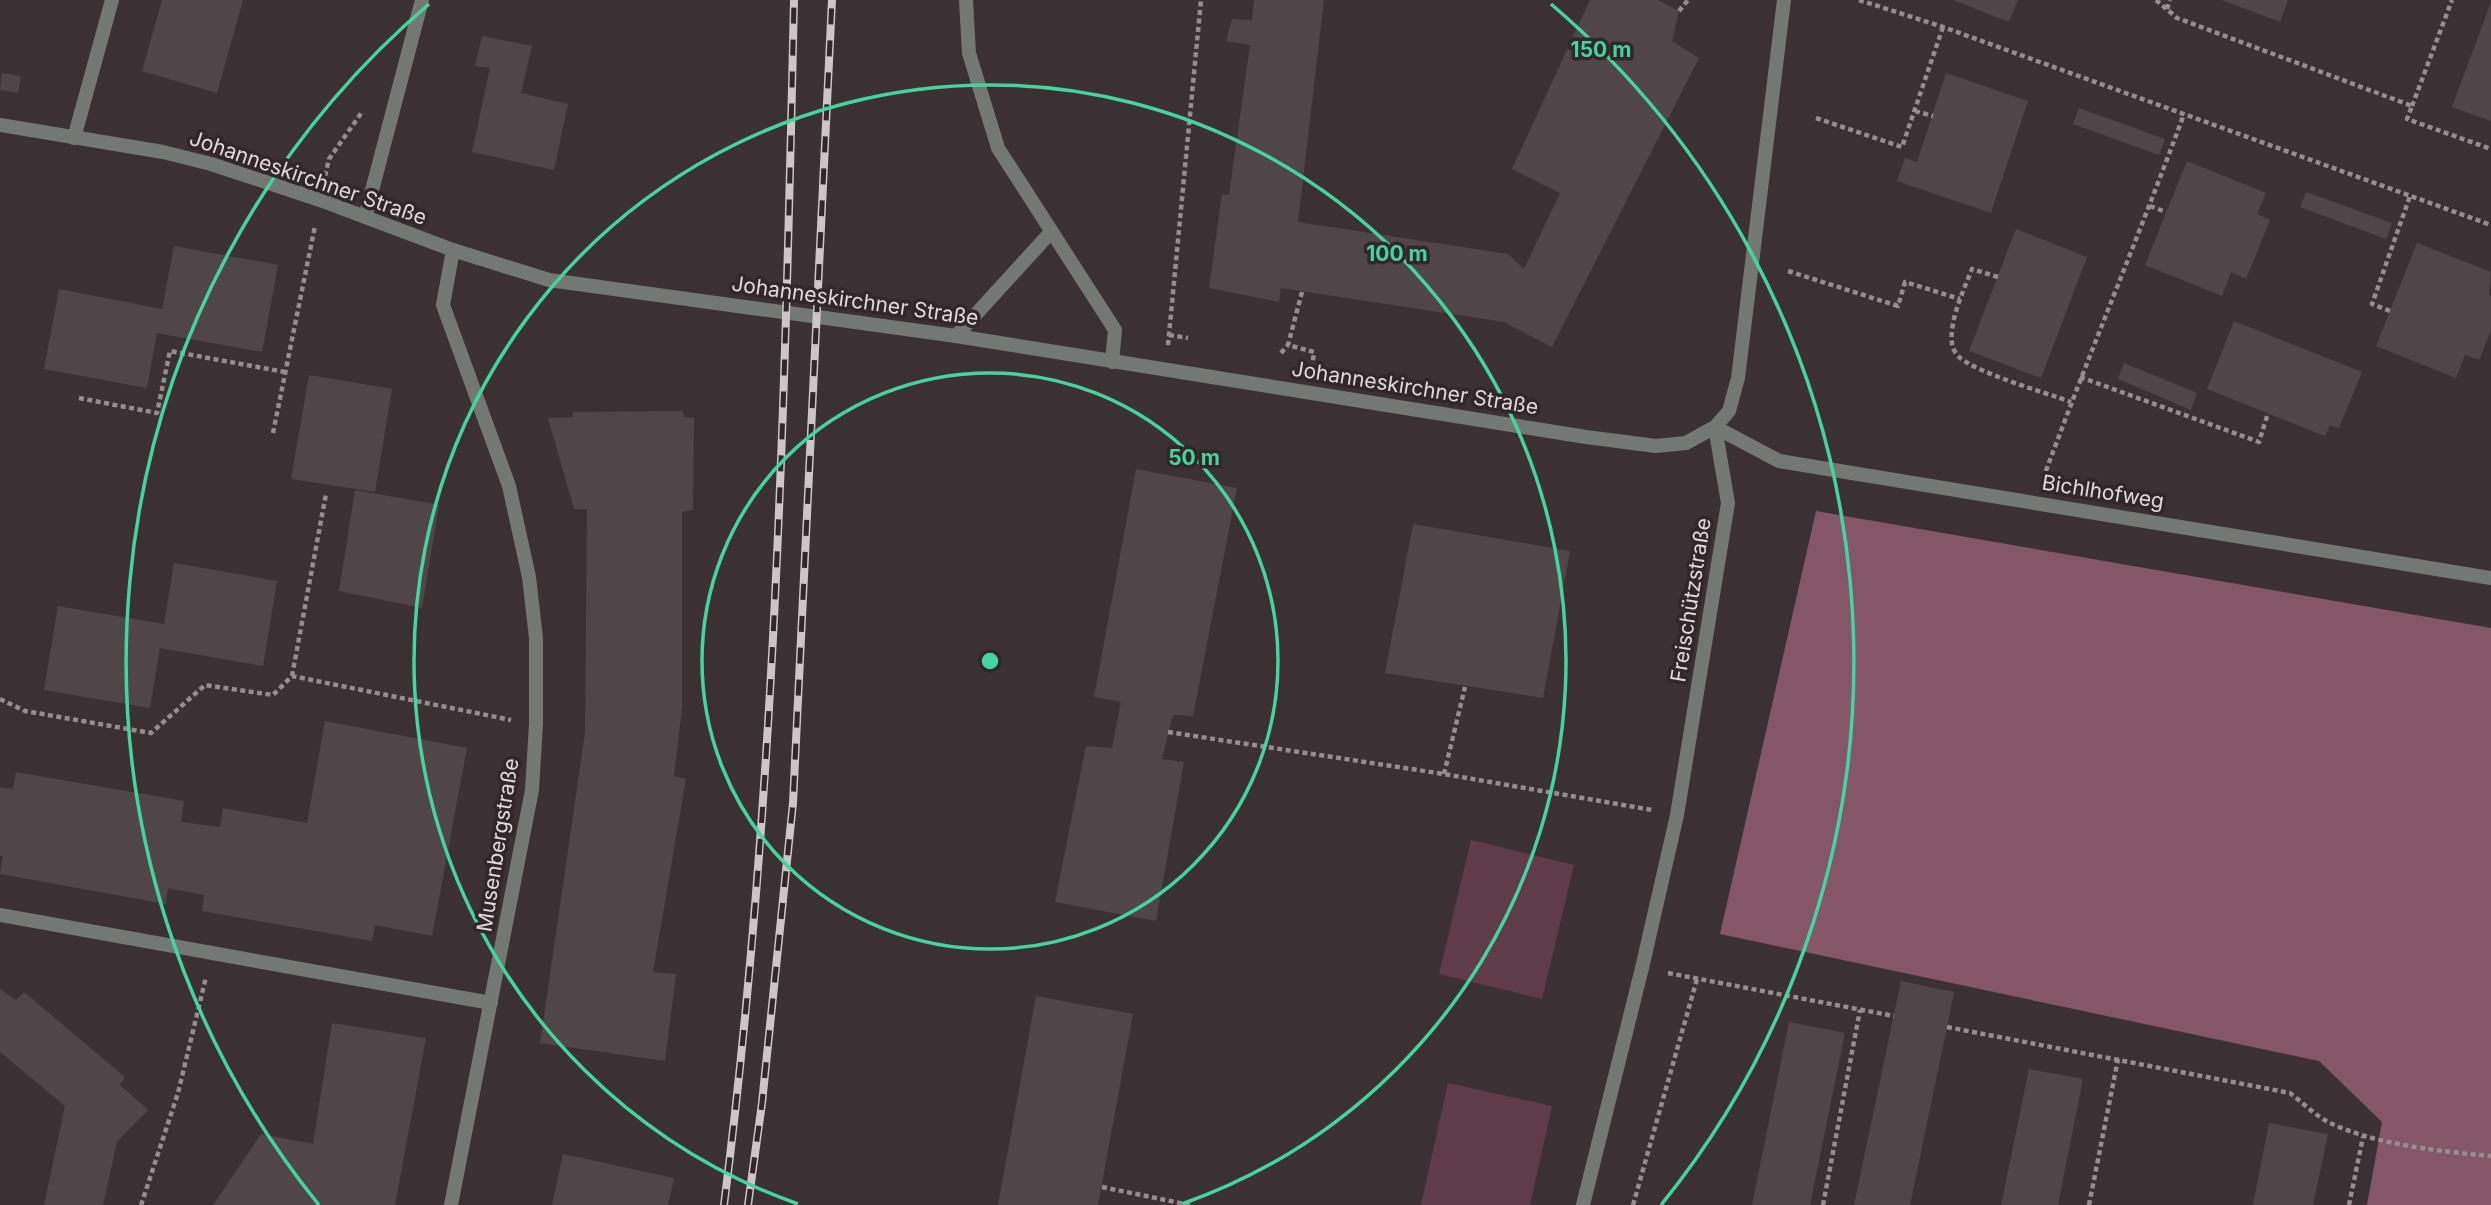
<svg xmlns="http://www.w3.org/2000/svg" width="2491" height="1205" viewBox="0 0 2491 1205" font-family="Inter,sans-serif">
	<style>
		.green { fill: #603b4a }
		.forest { fill: #845668 }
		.building { fill: #504549 }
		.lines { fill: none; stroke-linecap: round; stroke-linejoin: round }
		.path { stroke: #958d8f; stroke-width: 4.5; stroke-dasharray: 5 3.5; stroke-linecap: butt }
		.service { stroke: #737875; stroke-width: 14 }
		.minor { stroke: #737875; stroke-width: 14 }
		.tertiary { stroke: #737875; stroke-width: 14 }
		.rail-casing { stroke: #cdc6c8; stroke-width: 8 }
		.rail { stroke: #31272a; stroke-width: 5; stroke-dasharray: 16; stroke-linecap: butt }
		.ring { fill: none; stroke: #44d49f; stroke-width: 3.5 }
		.labels { text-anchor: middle; stroke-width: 7; stroke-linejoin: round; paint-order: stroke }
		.street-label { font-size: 21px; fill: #e0d9db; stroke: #31272a }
		.centre { fill: #44d49f; stroke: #31272a; stroke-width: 3.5 }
		.ring-label { font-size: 21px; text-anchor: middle; font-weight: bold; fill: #44d49f; stroke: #31272a; stroke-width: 7; stroke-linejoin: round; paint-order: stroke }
	</style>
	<rect width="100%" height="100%" fill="#3b3134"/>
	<path class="green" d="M1471,840L1574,865L1542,999L1439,974Z
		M1448,1083L1552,1106L1530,1205H1421Z"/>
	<path class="forest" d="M1816,511L2491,628V1205H2367L2382,1122L2319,1061L1720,934Z"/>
	<path class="building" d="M162,0H243L217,93L142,71Z
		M1254,0H1324L1298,222L1508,254L1524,269L1560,193L1512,169L1590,0H1658L1679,11L1672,41L1699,58L1552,347L1504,322L1281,288L1279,302L1209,288L1222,194L1229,195L1250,45L1226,41L1232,19L1252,20Z
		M1953,0H2018L2009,22Z
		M2222,0H2288L2280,22Z
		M2491,2V121L2452,107Z
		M482,36L532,46L521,93L568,104L554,170L472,152L490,68L475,66Z
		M2,73L21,76L18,93L0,90Z
		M1946,73L2028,101L1991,213L1897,181L1905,158L1917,162Z
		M2079,108L2165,139L2159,155L2073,124Z
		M2187,161L2266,193L2257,214L2270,220L2246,279L2231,272L2222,296L2145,265Z
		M2306,192L2392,223L2386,239L2300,207Z
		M2016,229L2087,257L2041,378L1969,351Z
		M2417,243L2491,272L2489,295L2491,296V331L2479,360L2465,355L2456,378L2376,346Z
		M174,246L278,265L262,352L157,333L147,388L44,369L59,289L162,309Z
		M2234,321L2362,372L2339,428L2330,425L2325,436L2207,389Z
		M2124,363L2197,393L2191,410L2118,379Z
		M309,375L392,389L375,492L291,479Z
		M683,411L684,417L694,418L693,510L682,512V708L674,776L686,779L653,972L676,974L665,1061L540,1043L585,733L587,509H574L548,418L573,417V412Z
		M1136,469L1237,488L1193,716L1173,715L1162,759L1184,762L1156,921L1055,902L1086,746L1112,748L1121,702L1094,697Z
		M355,490L439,505L422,608L339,591Z
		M1413,524L1570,551L1543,698L1385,673Z
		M174,563L277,581L263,666L160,648L150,708L44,690L58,606L164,624Z
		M325,721L467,748L432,936L375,925L372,941L202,911L204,895L168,888L166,904L0,874L3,856H0V787L13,789L16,772L184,801L181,822L220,827L223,808L307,823Z
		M1901,981L1954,992L1947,1027L1910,1205H1854Z
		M0,989L16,1000L24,992L125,1077L120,1085L148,1110L117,1142L103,1205H44L65,1106L0,1052Z
		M1036,996L1133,1014L1098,1205H998Z
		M1789,1022L1845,1033L1810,1205H1752Z
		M332,1023L426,1038L395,1205H213L261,1134L313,1144Z
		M2029,1069L2083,1079L2058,1205H2001Z
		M2269,1123L2328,1134L2313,1205H2253Z
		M563,1154L674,1178L668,1205H552Z"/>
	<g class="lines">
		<path class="path" d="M1859,0L1943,27L2491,225
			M2156,0L2177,18L2412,106L2407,119L2491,149
			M2167,9L2170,0
			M1679,11L1688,0
			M2412,106L2452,0
			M1915,111L1933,116
			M1816,118L1902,147L1943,27
			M325,176L329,159L362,112
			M2150,206L2166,212
			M1788,271L1898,306L1905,282L1960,299
			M1998,277L1972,269C1964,289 1949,321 1952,343C1952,348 1956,354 1959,357C1979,374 2044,392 2071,402
			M1302,292L1288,345L1314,352L1312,368
			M2390,311L2372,304L2410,196
			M1169,335L1188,338
			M1168,345L1201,0
			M1281,353L1288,345
			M2080,377L2259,442L2268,413
			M79,398L157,413L170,351L285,372
			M273,433L315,226
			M2043,479C2088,356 2139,236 2184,114
			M292,676L326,494
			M0,699L25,711L151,733L205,685L273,695L292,676L511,720
			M1168,732L1444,774L1652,810
			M1444,774L1465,687
			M1668,973L1894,1016
			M1947,1027L2290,1093C2302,1102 2315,1115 2328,1122C2375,1145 2439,1151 2491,1156
			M1102,1187L1190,1205
			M141,1205L178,1093L206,977
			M1633,1205L1697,979
			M1823,1205L1860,1010
			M2089,1205L2118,1059
			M2349,1205L2363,1137"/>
		<path class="service" d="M966,0L969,53L998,148L1115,330L1112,362
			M74,138L112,0
			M956,336L1051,232
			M0,915L491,1003"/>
		<path class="minor" d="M365,217L422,0
			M1715,427L1779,461L2491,578
			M451,1205L532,790L536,724V638L529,577L509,486L443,305L453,250
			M1583,1205L1642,968L1677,815L1728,503L1715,427"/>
		<path class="tertiary" d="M0,125L163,152L211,164L320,200L453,250L549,280L956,336L1586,437L1656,446L1686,443L1715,427L1729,411L1738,378L1784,0"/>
		<defs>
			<path id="rail" d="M724,1205C775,805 785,402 794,0
				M748,1205L762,1103L793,803L832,0"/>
		</defs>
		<use href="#rail" class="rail-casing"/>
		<use href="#rail" class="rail"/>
	</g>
	<g class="ring">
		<circle cx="990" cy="661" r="288"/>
		<path d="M798 1204A576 576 0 1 1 1182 1204"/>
		<path d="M319 1205A864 864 0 0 1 429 4M1551 4A864 864 0 0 1 1661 1205"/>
	</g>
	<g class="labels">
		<g class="street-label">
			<text transform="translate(308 178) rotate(19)" y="7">Johanneskirchner Straße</text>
			<text transform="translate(855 301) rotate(8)" y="7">Johanneskirchner Straße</text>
			<text transform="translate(1415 388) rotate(9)" y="7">Johanneskirchner Straße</text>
			<text transform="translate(2103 492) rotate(9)" y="7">Bichlhofweg</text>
			<text transform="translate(1691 600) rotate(-81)" y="7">Freischützstraße</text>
			<text transform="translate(498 845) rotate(-81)" y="7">Musenbergstraße</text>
		</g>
	</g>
	<circle cx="990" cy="661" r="10" class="centre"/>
	<g class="ring-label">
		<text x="1601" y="57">150 m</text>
		<text x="1397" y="261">100 m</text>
		<text x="1194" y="465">50 m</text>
	</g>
</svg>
